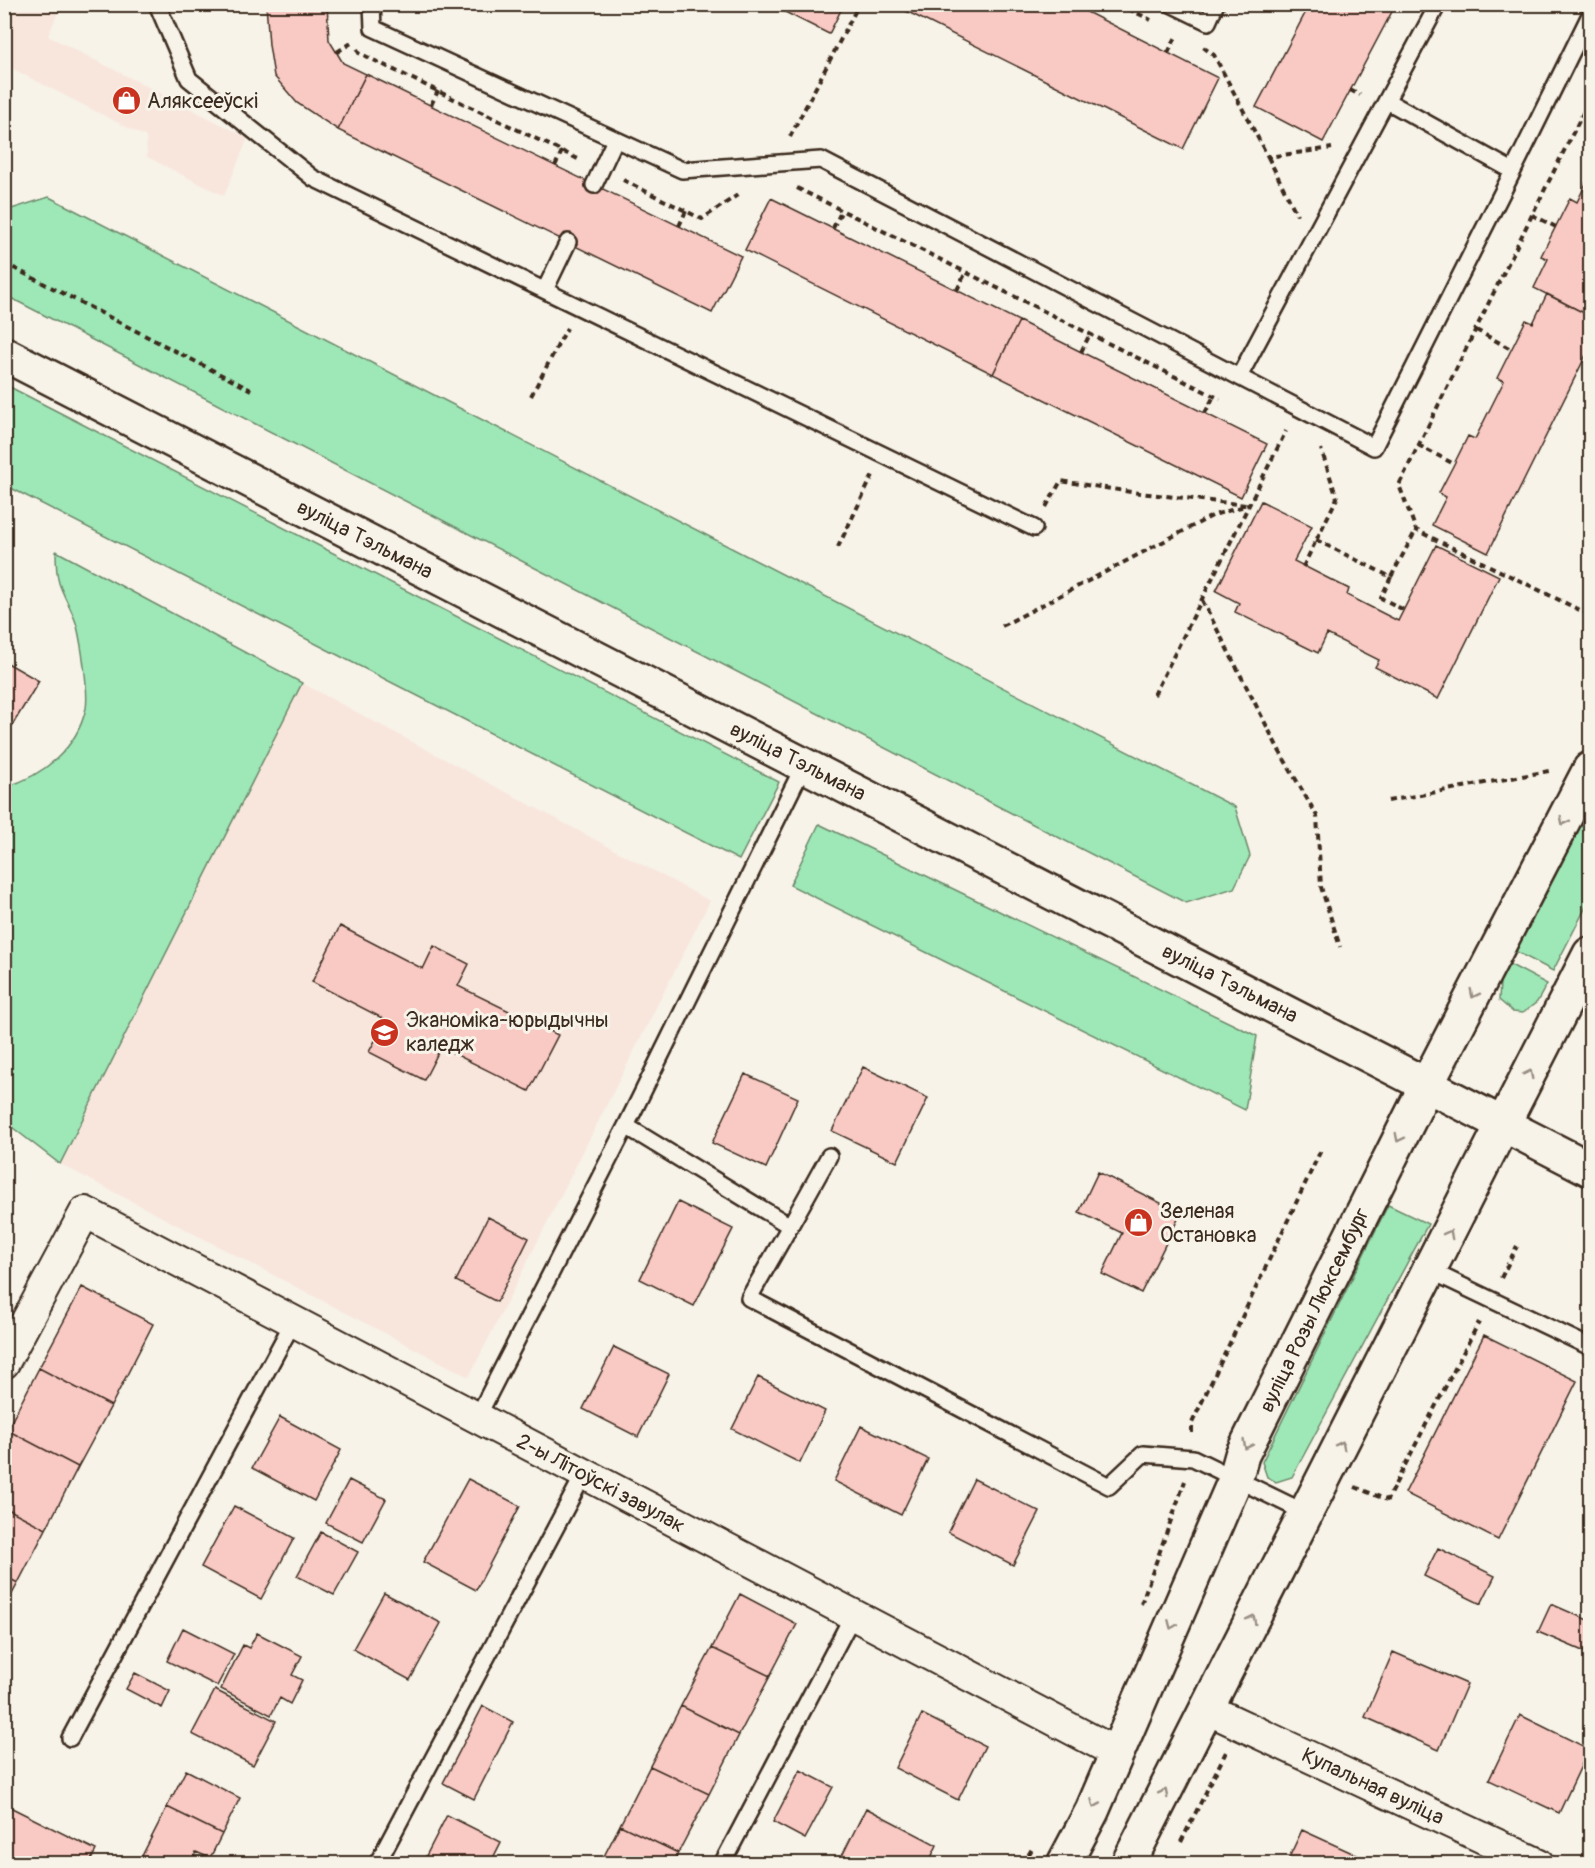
<svg xmlns="http://www.w3.org/2000/svg" width="1595" height="1868" viewBox="0 0 1595 1868" font-family="Pangolin,sans-serif">
	<style>
		.built { fill: #f8e6dd }
		.green { fill: #9ee7b6; stroke: #6c886a; stroke-width: 1.5 }
		.building { fill: #f9c9c4; stroke: #3b2a1e; stroke-width: 1.5 }
		.lines { fill: none; stroke-linecap: round; stroke-linejoin: round }
		.service-casing { stroke: #3b2a1e; stroke-width: 20 }
		.minor-casing { stroke: #3b2a1e; stroke-width: 34 }
		.tertiary-casing { stroke: #3b2a1e; stroke-width: 38 }
		.secondary-casing { stroke: #3b2a1e; stroke-width: 38 }
		.path { stroke: #3b2a1e; stroke-width: 4; stroke-dasharray: 6 4.5; stroke-linecap: butt }
		.service { stroke: #f7f3e8; stroke-width: 15 }
		.minor { stroke: #f7f3e8; stroke-width: 30 }
		.tertiary { stroke: #f7f3e8; stroke-width: 33 }
		.secondary { stroke: #f7f3e8; stroke-width: 33 }
		.oneway { stroke: #998e83 }
		.labels { text-anchor: middle; stroke-width: 6; stroke-linejoin: round; paint-order: stroke }
		.poi-label { font-size: 21px; fill: #3b2a1e; stroke: #f7f3e8; text-anchor: start }
		.street-label { font-size: 21px; fill: #3b2a1e; stroke: #f7f3e8 }
	</style>
	<rect width="100%" height="100%" fill="#f7f3e8"/>
	<filter id="ink" filterUnits="userSpaceOnUse"><feTurbulence type="fractalNoise" baseFrequency=".0167" numOctaves="2"/><feDisplacementMap in="SourceGraphic" scale="12" xChannelSelector="R" yChannelSelector="G"/><feConvolveMatrix kernelMatrix="1 2 1 2 8 2 1 2 1" color-interpolation-filters="sRGB"/></filter>
	<g filter="url(#ink)">
		<path class="built" d="M4,5H61L48,36L248,138L224,196L147,157L146,137L5,65Z
			M302,683L710,901L469,1377L60,1164Z"/>
		<path class="green" d="M49,197L1235,807L1250,856L1234,888L1186,903L5,295V211Z
			M4,384L779,782L739,860L5,485Z
			M56,551L302,683L60,1164L4,1121L5,787C43,776 77,749 86,708C89,691 81,643 77,626C73,611 64,598 59,583C56,573 56,561 56,551Z
			M1590,808V899L1553,971L1515,951Z
			M819,824L1257,1036L1245,1110L790,885Z
			M1509,964L1547,984L1537,1002L1523,1013L1513,1012L1499,1000L1500,982Z
			M1388,1205L1428,1224L1292,1477L1276,1482L1267,1477L1262,1462Z"/>
		<path class="building" d="M266,4H327L329,40L343,63L366,74L338,130L297,103L274,76L269,45Z
			M769,4H844L829,34Z
			M892,4H1071L1218,78L1183,149Z
			M1310,4H1396L1323,142L1256,107Z
			M366,74L741,256L712,313L338,130Z
			M1590,175V316L1534,288L1548,259L1541,256L1570,198L1577,202Z
			M771,198L1019,321L993,374L745,250Z
			M1547,294L1590,316V347L1488,553L1432,525L1446,497L1439,493L1454,464L1468,436L1475,439L1504,381L1497,378L1526,320L1533,323Z
			M1019,321L1267,444L1241,497L993,374Z
			M1261,501L1312,526L1294,561L1349,589L1347,595L1398,621L1436,545L1499,576L1438,699L1375,667L1379,660L1327,634L1318,653L1235,612L1239,603L1216,591Z
			M4,661L39,681L4,739Z
			M340,926L423,969L434,946L469,964L458,986L558,1035L529,1091L441,1047L424,1080L369,1052L386,1020L312,982Z
			M863,1067L928,1098L897,1162L832,1131Z
			M745,1074L798,1098L766,1168L712,1143Z
			M1098,1172L1181,1213L1141,1293L1102,1274L1122,1233L1079,1212Z
			M678,1202L733,1229L694,1306L640,1279Z
			M488,1217L529,1238L497,1302L456,1281Z
			M82,1287L153,1324L111,1406L39,1368Z
			M1484,1335L1577,1381L1498,1540L1405,1493Z
			M614,1347L669,1374L638,1437L583,1409Z
			M39,1368L111,1406L78,1467L7,1430Z
			M758,1377L825,1411L800,1463L732,1429Z
			M280,1417L341,1450L314,1501L252,1468Z
			M861,1426L928,1459L901,1515L834,1481Z
			M7,1430L78,1467L46,1529L4,1507V1434Z
			M468,1479L520,1506L476,1590L423,1562Z
			M974,1479L1040,1512L1013,1565L948,1532Z
			M349,1480L386,1499L363,1542L326,1523Z
			M234,1506L294,1538L261,1599L201,1567Z
			M4,1507L46,1529L18,1583L4,1576Z
			M321,1532L358,1552L334,1595L297,1576Z
			M1438,1548L1495,1576L1481,1604L1424,1576Z
			M4,1576L18,1583L4,1609Z
			M384,1593L441,1623L410,1680L353,1649Z
			M740,1594L797,1624L770,1676L712,1648Z
			M1551,1604L1590,1621V1654L1538,1632Z
			M183,1628L234,1654L217,1686L167,1661Z
			M257,1633L302,1656L292,1675L302,1680L290,1704L280,1698L271,1715L221,1689L243,1645L249,1648Z
			M712,1648L770,1676L739,1735L681,1706Z
			M1393,1652L1467,1684L1439,1750L1365,1717Z
			M135,1673L170,1691L162,1708L126,1689Z
			M215,1690L276,1721L253,1765L192,1734Z
			M483,1706L513,1722L474,1799L443,1783Z
			M681,1706L739,1735L709,1794L650,1766Z
			M922,1714L985,1746L958,1800L895,1768Z
			M1520,1715L1589,1749L1559,1813L1489,1780Z
			M650,1766L709,1794L678,1853L620,1825Z
			M186,1770L240,1798L222,1834L167,1807Z
			M800,1770L833,1787L805,1839L773,1822Z
			M4,1804L96,1850L89,1864L4,1863Z
			M167,1807L222,1834L210,1858L196,1852L190,1864H152L141,1858Z
			M866,1808L937,1845L928,1864H857L842,1856Z
			M447,1815L501,1842L490,1864H440L426,1856Z
			M620,1825L678,1853L673,1864H600Z
			M1302,1830L1372,1862V1864H1286Z"/>
		<g class="lines">
			<defs>
				<path id="service" d="M157,4L189,79L313,178L1034,528
					M372,4L373,28L682,170L821,160L1374,447L1513,171L1387,101
					M1171,4L1208,22L1216,4
					M1513,171L1590,15
					M594,185L615,140
					M545,290L568,242
					M1240,375L1438,4
					M626,1126L804,765
					M790,1226L829,1156
					M1429,1270L1590,1347
					M477,1418L626,1126L790,1226L749,1298L1109,1486L1143,1454L1193,1458L1306,1513
					M70,1738L293,1322
					M377,1864L584,1474
					M722,1864L853,1615"/>
				<path id="minor" d="M4,1363L85,1212L1117,1753
					M1207,1709L1539,1864"/>
				<path id="tertiary" d="M1064,1864L1092,1811L1235,1480L1242,1455L1426,1086
					M1128,1864L1502,1126"/>
				<path id="secondary" d="M4,354L1590,1169
					M1426,1086L1590,769
					M1502,1126L1590,954"/>
			</defs>
			<use href="#service" class="service-casing"/>
			<use href="#minor" class="minor-casing"/>
			<use href="#tertiary" class="tertiary-casing"/>
			<use href="#secondary" class="secondary-casing"/>
			<path class="path" d="M1119,4L1151,20
				M1203,47L1214,55L1268,157L1332,148
				M357,49L359,53L578,159
				M337,52L353,42
				M1168,53L1177,35
				M1350,90L1360,95
				M431,105L438,91
				M790,137L859,4
				M1268,157L1297,215
				M555,166L562,151
				M623,180L702,219L742,192
				M797,188L1220,399
				M1532,215L1399,485L1416,530L1590,615
				M679,226L686,211
				M1556,227L1532,215L1590,99
				M833,228L842,210
				M4,263L251,390
				M957,290L966,272
				M1476,330L1511,349
				M1081,352L1090,334
				M531,396L567,328
				M1205,413L1214,396
				M1418,445L1454,464
				M1046,507L1061,481L1131,492L1246,505
				M1316,540L1391,577L1416,530
				M838,547L873,475
				M1303,567L1337,498L1321,449
				M1391,577L1381,598L1404,610
				M1202,600L1280,752L1317,816L1321,887L1340,947
				M1002,626L1214,515L1248,505
				M1154,695L1286,431
				M1388,801L1549,771
				M1501,1278L1517,1246
				M1192,1433V1423L1322,1148
				M1355,1487L1387,1500L1479,1322
				M1141,1604L1185,1481
				M1181,1842L1226,1752
				M1023,1864L1032,1849"/>
			<use href="#service" class="service"/>
			<use href="#minor" class="minor"/>
			<use href="#tertiary" class="tertiary"/>
			<use href="#secondary" class="secondary"/>
		</g>
		<defs><path id="oneway-chevron" d="M-2-3.5L2.5 0L-2 3.5" fill="none" stroke-width="1.6" stroke-linecap="round" stroke-linejoin="round" transform="scale(1.5)"/></defs>
		<g class="oneway">
			<use href="#oneway-chevron" transform="translate(1564 821) rotate(117)"/>
			<use href="#oneway-chevron" transform="translate(1474 994) rotate(117)"/>
			<use href="#oneway-chevron" transform="translate(1529 1074) rotate(-63)"/>
			<use href="#oneway-chevron" transform="translate(1399 1138) rotate(117)"/>
			<use href="#oneway-chevron" transform="translate(1449 1234) rotate(-62)"/>
			<use href="#oneway-chevron" transform="translate(1247 1445) rotate(116)"/>
			<use href="#oneway-chevron" transform="translate(1341 1445) rotate(-63)"/>
			<use href="#oneway-chevron" transform="translate(1252 1619) rotate(-63)"/>
			<use href="#oneway-chevron" transform="translate(1172 1625) rotate(113)"/>
			<use href="#oneway-chevron" transform="translate(1164 1793) rotate(-63)"/>
			<use href="#oneway-chevron" transform="translate(1095 1804) rotate(114)"/>
		</g>
	</g>
	<defs>
		<symbol id="shop-disc" viewBox="-11 -11 22 22"><circle r="9.5" fill="#c8321e" stroke="#f7f3e8"/><path d="M-5-2.5h2.3a2.7 3.5 0 0 1 5.4 0H5L5.5 6h-11ZM-1.5-2.5h3a1.5 2.3 0 0 0-3 0Z" fill="#fff"/></symbol>
		<symbol id="university-disc" viewBox="-11 -11 22 22"><circle r="9.5" fill="#c8321e" stroke="#f7f3e8"/><path d="M0-5L7-2L0 1L-7-2ZM-4 1L0 2.5L4 1V4Q0 6-4 4Z" fill="#fff"/></symbol>
	</defs>
	<g fill-rule="evenodd">
		<use href="#shop-disc" x="110" y="84" width="33" height="33"/>
		<use href="#university-disc" x="368" y="1016" width="33" height="33"/>
		<use href="#shop-disc" x="1122" y="1206" width="33" height="33"/>
	</g>
	<g class="labels">
		<g class="poi-label">
			<text x="147" y="108">Аляксееўскі</text>
			<text x="406" y="1027">Эканоміка-юрыдычны<tspan x="406" dy="24">каледж</tspan></text>
			<text x="1160" y="1218">Зеленая<tspan x="1160" dy="24">Остановка</tspan></text>
		</g>
		<g class="street-label">
			<text transform="translate(365 539) rotate(27)" y="7">вуліца Тэльмана</text>
			<text transform="translate(798 761) rotate(27)" y="7">вуліца Тэльмана</text>
			<text transform="translate(1230 983) rotate(27)" y="7">вуліца Тэльмана</text>
			<text transform="translate(1314 1310) rotate(-64)" y="7">вуліца Розы Люксембург</text>
			<text transform="translate(601 1483) rotate(28)" y="7">2-ы Літоўскі завулак</text>
			<text transform="translate(1373 1786) rotate(25)" y="7">Купальная вуліца</text>
		</g>
	</g>
	<rect width="1595" height="1868" fill="none" stroke="#f7f3e8" stroke-width="24"/>
	<rect x="12" y="12" width="1571" height="1844" fill="none" stroke="#3b2a1e" stroke-width="2" filter="url(#ink)"/>
</svg>
